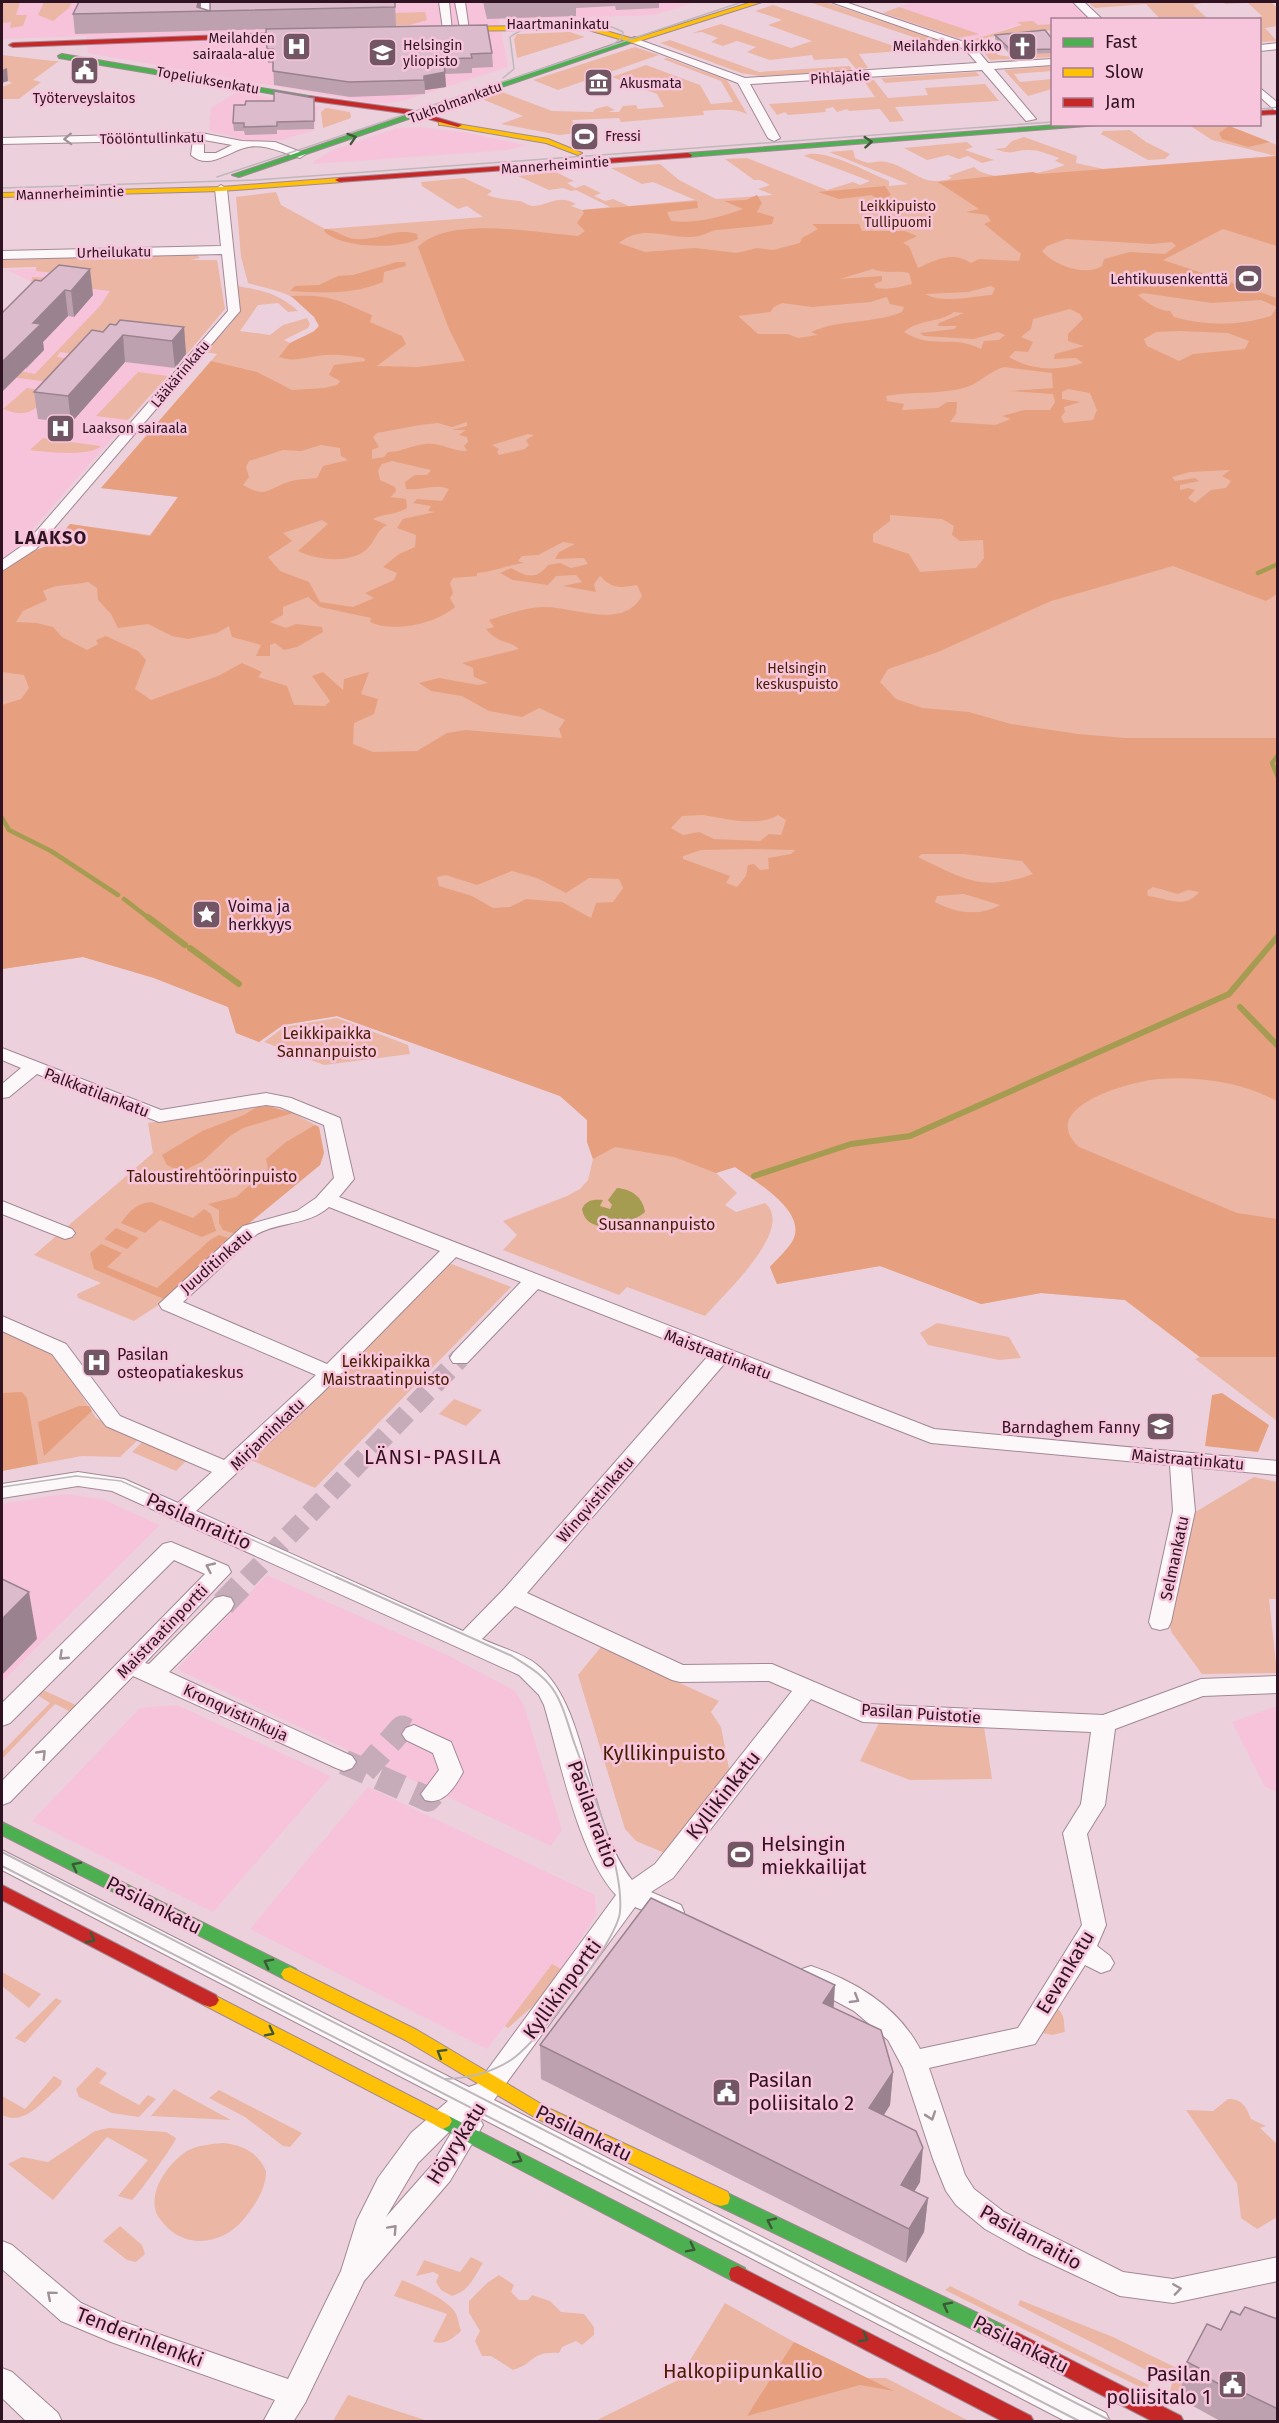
<svg xmlns="http://www.w3.org/2000/svg" width="1279" height="2423" viewBox="0 0 1279 2423" font-family="'Fira Sans',sans-serif">
	<style>
		.built { fill: #f6c3da }
		.green { fill: #ebb6a4 }
		.forest { fill: #e6a07f; fill-rule: evenodd }
		.water { fill: #a59c52 }
		.lines { fill: none; stroke-linecap: round; stroke-linejoin: round }
		.stream-far1 { stroke: #a59c52; stroke-width: 4.5 }
		.stream { stroke: #a59c52; stroke-width: 6 }
		.street-tunnel-far1 { stroke: #c6abb8; stroke-width: 20; stroke-dasharray: 20 10; stroke-linecap: butt }
		.street-tunnel { stroke: #c6abb8; stroke-width: 25; stroke-dasharray: 25 13; stroke-linecap: butt }
		.street-casing { stroke: #a28894; stroke-width: 2 }
		.fast-casing { stroke: #a28894; stroke-width: 2 }
		.slow-casing { stroke: #a28894; stroke-width: 2 }
		.jam-casing { stroke: #a28894; stroke-width: 2 }
		.street { fill: #fcf8fa; fill-rule: evenodd }
		.fast { fill: #4caf50; fill-rule: evenodd }
		.slow { fill: #ffc107; fill-rule: evenodd }
		.jam { fill: #c62828; fill-rule: evenodd }
		.tram-far1 { stroke: #bfb7bb; stroke-width: 1.5 }
		.tram { stroke: #bfb7bb; stroke-width: 2 }
		.wall { fill: #bda1af }
		.shaded-wall { fill: #9a838f }
		.building { fill: #dcbbcc; stroke: #9a838f; stroke-width: 1.5 }
		.oneway { stroke: #3d5937 }
		.oneway2 { stroke: #a09199 }
		.labels { text-anchor: middle; stroke-width: 5; stroke-linejoin: round; paint-order: stroke }
		.far-street-label { font-size: 14px; fill: #301322; stroke: #f7c6dc }
		.far-poi-label { font-size: 14px; fill: #301322; stroke: #f7c6dc; text-anchor: start }
		.far-park-label { font-size: 14px; fill: #461d01; stroke: #f7c6dc }
		.poi-label { font-size: 16px; fill: #301322; stroke: #f7c6dc; text-anchor: start }
		.park-label { font-size: 16px; fill: #461d01; stroke: #f7c6dc }
		.street-label { font-size: 16px; fill: #301322; stroke: #f7c6dc }
		.far-district-label { font-size: 18px; font-weight: bold; letter-spacing: 1.5px; fill: #301322; stroke: #f7c6dc }
		.quarter-label { font-size: 20px; letter-spacing: 1.5px; fill: #301322; stroke: #f7c6dc }
		.near-street-label { font-size: 20px; fill: #301322; stroke: #f7c6dc }
		.near-park-label { font-size: 20px; fill: #461d01; stroke: #f7c6dc }
		.near-poi-label { font-size: 20px; fill: #301322; stroke: #f7c6dc; text-anchor: start }
	</style>
	<rect width="100%" height="100%" fill="#ecd1dd"/>
	<path class="built" d="M2,2H696L654,15L499,20L508,67L406,100L387,103L366,102L88,53L86,36L2,39Z
		M913,2H1078L1095,18L1052,20V24L1011,27L962,44L876,15Z
		M237,92L321,107L317,111L315,130L282,140L248,141L209,131L211,108Z
		M421,127L469,133L526,145L508,150L313,164L314,161L335,149L397,128Z
		M137,263L213,323L2,564V314L34,283L7,270Z
		M64,1494L102,1499L160,1525L2,1682V1504Z
		M267,1575L447,1655L515,1691L524,1706L562,1830L551,1846L177,1669Z
		M177,1705L331,1776L213,1912L32,1821L140,1708Z
		M1277,1706H1278L1277,1792L1265,1787L1232,1722Z
		M368,1787L595,1895L596,1915L561,1969L552,1964L487,2049L250,1929Z"/>
	<path class="green" d="M2,2H20L16,15H27L23,26L10,28L11,22L2,23Z
		M44,2H72L69,8L53,21L38,15Z
		M809,2H825L948,43L932,49L859,54L868,68L856,69L847,58L814,60L812,55L770,60L747,52L756,47L737,41L723,46L711,42L718,38L702,32L692,33L721,24L791,48L812,41L768,25L782,20L755,11L773,5L894,46L916,38Z
		M1088,2H1200L1202,3L1193,5L1208,19H1160L1146,4L1095,8Z
		M1223,2H1271L1277,8V26L1265,28L1277,41L1260,42V20L1253,19L1262,16L1248,3L1225,4Z
		M899,7L979,34L958,38L883,13Z
		M396,13L425,12L427,20L410,25L323,28V25Z
		M1033,21L1038,25L1052,24V30L990,37L971,43L968,41L1022,25L1017,22Z
		M570,32L585,37L517,58L514,39L517,34Z
		M670,40L759,72L850,66L852,71L760,76L741,73L660,43Z
		M987,44L991,45L998,55L1012,57L1015,54L1052,53V57L990,60L978,45Z
		M635,47L659,55L558,90L533,80Z
		M2,55L53,61H59L33,80L41,82L19,99H2V87L12,83L2,78Z
		M667,58L727,80L747,114C735,108 719,110 703,111L704,115L621,122L619,118L572,120L578,133L559,135L501,124L523,116L482,99L502,92L552,111L593,112L595,109L607,106L615,110L608,112H619L623,106L636,105L638,109L664,107L657,94L612,77L646,65L700,85L711,104L733,102L721,81L663,59Z
		M1052,66V71L1014,74L1020,82L1052,79V89L1028,96L1004,70Z
		M976,72L980,76L885,83L881,78Z
		M874,80L888,98L928,95L925,88L985,84L999,101L895,107L904,121L890,122L880,109L849,111L847,109L837,112L833,107L825,109L826,112L788,115L785,112L777,115L769,104L875,97L864,81Z
		M326,108L350,112L351,118L323,128L321,112Z
		M1189,125H1227L1277,145V1421L1195,1359L1200,1357L1125,1300L1041,1293L981,1304L880,1266L777,1284L770,1267C777,1259 787,1251 792,1242C810,1212 755,1182 735,1167L716,1173L737,1193L725,1205L736,1212L765,1203C796,1229 723,1295 705,1316L627,1287L619,1295L503,1250L517,1235L503,1221L567,1196L580,1189L588,1180L593,1159L587,1142V1120L560,1096L337,1016L283,1025L259,1042L236,1033L228,1007L154,978L83,957L2,969V564L54,543L70,524L150,535L178,497L101,488L217,354L203,352C225,329 246,319 236,286C261,290 279,293 298,311L288,312L278,303L258,305L240,331L270,335L283,325L307,318L310,324L308,328L284,340L290,343L318,329L319,322C294,291 283,293 248,283L241,257L236,197L276,192L281,205L325,229L483,217L467,206L458,209L422,186L421,182L464,178L492,191L487,195C499,199 507,200 520,201C524,202 529,206 533,206C550,205 559,194 576,204L571,206L582,210L610,207L576,190L571,191L563,188L549,190L518,176L556,172L574,181L567,183L575,188L584,185L601,193L594,196L605,201L613,199L629,206L695,200L653,182L642,184L611,168L660,164L679,180L716,199L773,195L758,189L770,185L760,180H754L725,159L747,158L827,190L853,182L860,185L870,181L804,156C821,146 871,174 889,181V186L908,184L829,152L853,150L855,158C875,168 872,159 886,162C912,167 922,189 952,178L948,176L974,167C993,185 1043,173 1065,165L1055,161L1059,158C1050,155 1040,150 1029,150C1012,150 1015,156 995,149L1005,148L1012,141L1024,137L1077,156L1076,163L1103,169L1276,156L1212,140Z
		M1130,130L1146,142L1170,154L1165,159L1148,160L1101,134L1103,131Z
		M967,142L973,147L965,150L994,160L982,163L968,156L959,159L948,155L927,160L904,148Z
		M194,253L200,258L190,260H217L225,309L187,354L123,346L94,357L60,352L57,357L78,360L58,383L2,376L20,371L35,374L100,306L110,291L42,283L30,290L32,277L84,280L85,276L36,271V267L2,268V259Z
		M138,372L168,376L128,420L96,416Z
		M27,388L52,392C35,410 29,419 3,409Z
		M43,438L100,446H101C91,457 44,452 30,450Z
		M337,1018L408,1045L410,1054L324,1065L264,1042L284,1027Z
		M268,1106L293,1113L319,1127L324,1153L320,1165L236,1234L157,1306L134,1321L78,1298L77,1294L101,1283L34,1255L153,1153L148,1123Z
		M449,1263L511,1287L315,1488L251,1460Z
		M937,1323L1009,1337L1021,1358L999,1360L928,1345L920,1333Z
		M2,1330L54,1353L96,1418L140,1438L120,1457L82,1456L2,1471Z
		M454,1399L482,1410L466,1426L439,1414Z
		M144,1440L188,1459L176,1471L132,1452Z
		M1254,1477L1277,1482V1599H1269L1277,1673L1202,1674L1172,1633L1169,1624L1192,1514Z
		M601,1647L719,1701L711,1712L721,1727L730,1774L667,1854L636,1841L625,1829L578,1675Z
		M43,1690L76,1705L69,1711L55,1704L2,1759V1752L50,1703L37,1695Z
		M879,1723L984,1727L992,1779L910,1780L860,1761Z
		M552,1964L561,1969L534,2005L508,2028L505,2026Z
		M2,1972L41,1994L29,2008L2,1986Z
		M56,1998L62,2001L25,2043L15,2038Z
		M1053,2006C1066,2013 1063,2019 1065,2032L1052,2035L1037,2032Z
		M97,2067L107,2073L99,2083L139,2105L148,2095L156,2099L139,2117L112,2113L79,2097L76,2089Z
		M54,2076L62,2081L61,2085C45,2099 25,2127 2,2115V2096L25,2109Z
		M174,2089L231,2120L151,2116Z
		M219,2090L302,2133L290,2147L283,2146L245,2117L209,2098Z
		M1228,2099C1242,2099 1246,2106 1251,2119L1266,2126L1260,2128L1277,2144V2217L1257,2229L1241,2218L1237,2183L1186,2110L1213,2111Z
		M109,2128L166,2132L176,2138C175,2144 138,2195 132,2200L118,2196L148,2160L107,2137L53,2200L8,2164L22,2157L48,2162L95,2131Z
		M223,2143C242,2145 258,2152 266,2171C266,2190 255,2205 243,2220C223,2244 186,2250 164,2224C160,2219 156,2215 155,2208C151,2187 170,2162 187,2151C198,2145 211,2144 223,2143Z
		M120,2226L142,2245L145,2254L136,2262L127,2260L103,2241Z
		M471,2257L483,2263C474,2276 471,2290 452,2296L441,2290L436,2282L439,2275L433,2272L416,2276L424,2260L460,2272Z
		M499,2275L514,2285L511,2292L519,2300H528L532,2295L550,2301L561,2312L584,2314L594,2327V2335L582,2345L576,2341L562,2347L559,2353C530,2351 535,2364 513,2370L491,2356H482L475,2341L480,2331L469,2313V2301L487,2283Z
		M402,2280C415,2285 448,2300 455,2312C458,2317 459,2325 461,2331C452,2339 446,2345 433,2342L447,2314L394,2296Z
		M950,2286L1149,2385L1146,2390L945,2290Z
		M1020,2300L1113,2337L1191,2375L1178,2399L1170,2391L1172,2383L1018,2305Z
		M725,2303L794,2342L867,2378H886L969,2421L593,2422L678,2380Z
		M348,2395L428,2421H333Z"/>
	<path class="forest" d="M1229,126L1270,142L1248,147L1222,139L1219,133Z
		M1277,156V246L1223,229L1163,260L1277,298V594L1266,601L1173,566L1051,601L938,652L888,669L880,682L896,699L923,708L969,712L1011,724L1078,734L1125,738H1277V1101C1241,1082 1199,1076 1158,1079C1129,1082 1036,1107 1079,1147L1237,1213L1277,1219V1357H1200L1125,1300L1041,1293L981,1304L880,1266L777,1284L770,1267C777,1259 786,1251 792,1242C810,1212 755,1181 735,1167L716,1173L674,1157L615,1147L593,1159L587,1142V1120L560,1096L337,1016L283,1025L259,1042L236,1033L228,1007L154,978L83,957L2,969V705L21,699L29,688L24,675L2,672V564L54,543L70,524L150,536L178,497L101,488L211,361L257,372L292,390L324,388L337,385L340,381L329,375L334,365L365,361L364,358C351,356 338,354 325,355C308,356 296,363 279,357L290,343L313,332L319,326L314,317L291,296C331,294 337,300 372,315L370,322L402,336L406,344L377,366L418,367L465,361L449,329L418,247C449,215 536,233 578,236L585,231L577,223L584,213L582,210L697,201L698,208L667,212L671,221C696,224 721,217 743,209L724,201L746,200L757,195L762,203L757,212L774,217L772,224C753,227 735,228 716,230C710,231 705,235 699,236C672,241 643,222 619,243L645,252L695,248L737,253L757,248L773,250L800,243L802,238L818,229L812,224H859L862,231H905L917,236L903,243L909,246L918,268C936,259 954,251 971,263L979,259L1019,261L1021,254L984,224L991,221L987,215L966,212L979,209L938,182L1033,172L1039,174ZM1066,239L1152,244L1172,242L1176,246L1165,254L1130,252L1104,259L1102,266C1086,277 1053,265 1042,251L1047,246ZM873,269C883,274 897,270 909,273L912,284C899,287 891,290 876,288L874,284L882,281V276L840,279ZM991,286L995,288L992,295C973,296 943,304 925,294L968,292ZM1143,293L1212,303L1261,300L1277,307L1271,316C1238,326 1207,326 1174,317L1170,311C1159,311 1147,303 1138,295ZM887,297L890,304L904,307L902,312C873,324 840,319 811,332L818,335L798,338L788,334H758L738,316L770,312L774,307L782,303L812,307L870,302ZM1070,309L1080,314L1083,319L1068,334V341L1084,346L1055,354L1054,359L1076,358L1083,363C1058,371 1032,371 1009,357L1015,351L1028,352L1033,342L1021,337L1031,329L1033,319ZM954,312L964,313L939,323L938,326H957L954,329L920,333L924,336L974,339L998,332L1005,335L999,340L984,341L981,349C953,334 932,350 904,332C919,319 939,323 954,312ZM1179,331L1228,333L1249,341L1245,349L1193,354L1179,361L1147,346L1144,339L1156,332ZM1004,367L1052,373L1053,388L1010,391L1053,394L1055,402L1050,410H1024L1002,416L1011,419L995,425L950,422L956,414L957,402H947L938,408L902,410L904,404L887,401L886,396C912,391 942,395 967,387C981,382 988,372 1004,367ZM1068,389L1090,393L1097,410L1093,420L1064,423L1061,417L1065,412L1064,407L1080,402L1062,399V392ZM467,422V426L452,430H466L459,435L467,437L468,442L464,446L467,451C453,452 442,442 425,444C412,445 401,452 388,452L384,457L372,459V450L379,447L373,437L377,433L420,425L438,423L452,427ZM528,434L534,435L526,440L529,445L525,449L499,455L497,452L499,449L492,445ZM321,445L340,448L341,456L348,460L323,466L317,478C307,479 296,479 288,482C266,490 266,498 243,485L249,477L246,467L249,461L283,450L301,451ZM392,461L431,470L427,475H415L405,482L406,489C420,491 436,483 449,489L442,501L417,499L413,503L431,506L428,511L435,512L403,519L397,528L416,535L415,547L399,554L383,567L397,573L394,580L365,593L374,598L353,607L320,602L309,582L280,571L268,557L292,541L283,533L322,520L328,524L298,551C316,560 349,564 366,550C375,542 376,530 387,525L373,519C385,513 397,515 407,508L406,499L391,497L396,491L395,487L380,480L378,470L382,464ZM1230,470L1222,476L1231,481L1226,488L1211,490L1195,503L1188,498L1195,490L1188,488L1180,490V485L1199,481L1195,478L1175,481L1172,477L1190,472ZM890,515L942,519L954,526L952,535L960,541L983,540L984,558L976,568L920,572L909,554L873,542V534L890,521ZM563,542L575,544L559,552L555,559L584,558L588,564L571,568L560,563L548,565C537,580 526,577 511,568L500,573L513,580L548,585L556,576L576,575L582,582L563,586L596,592L594,584L600,576C612,589 620,588 637,585L642,596C622,631 574,606 543,607C524,608 507,614 489,620L494,627L486,629C499,645 508,639 519,649L462,663L473,668L474,677L488,683L478,685L439,678L419,683L431,691L462,696L489,711L522,717L539,708L565,720L559,729L562,738L466,730L447,733L417,751L373,752L353,744L354,723L374,714L378,699L361,694L369,672L344,679L343,690L323,672L312,676L330,701L325,706L294,705L287,686L258,677L262,672L242,663L218,676L151,700L135,689L146,660L138,651L106,636L96,640L98,644L87,650L62,637L53,627L37,623L16,622L23,611L47,600L43,591C58,583 71,586 88,582L97,588L98,600L111,614L118,628L148,624L172,636L188,639L217,633L229,626L232,637L261,645L256,656H270V645L275,643L284,650L297,647L323,632L322,627L296,624L286,628L270,622L283,615V607L308,597L320,607L371,618L370,622C393,633 436,624 455,607L450,598L453,593L450,583L453,578L477,576V573C494,572 508,565 524,563L518,561L522,556L538,555ZM704,815C725,819 759,827 778,815L786,820L781,835L769,834L760,841L714,839L699,832L683,835L671,828L682,816ZM749,849L795,850L791,854L768,858L769,869L760,870L754,864L748,865L746,876L737,887L726,883L730,876L683,859V856L701,850ZM922,854H964L1022,861L1033,874C982,893 962,878 918,857ZM512,871L537,878L566,893L589,878L619,879L623,888L613,902L596,903L591,918L562,902L526,899L510,907L493,908L472,896L439,886L437,877L446,875L477,885ZM1153,887L1178,894L1188,890L1199,892C1185,910 1166,898 1148,896L1147,891ZM964,894L1000,905C979,917 955,913 935,902L937,896Z
		M885,186L891,195L878,201L872,195L839,199L818,192Z
		M325,229C337,230 345,239 356,239C378,241 395,227 417,234L418,239C399,250 339,248 324,231Z
		M397,262H405L406,266L384,272L383,282C352,295 322,293 290,291L295,286L319,285L338,276L353,275Z
		M268,1106L293,1113L243,1128L230,1136L203,1161L181,1172L167,1165L162,1155L202,1131L244,1115L257,1107Z
		M315,1125L319,1127L324,1153L320,1165L236,1234L223,1230L219,1223V1210L208,1204L236,1197L268,1169L266,1159L286,1142Z
		M151,1202L193,1218L204,1209L211,1214L216,1231L202,1237L160,1220L145,1233L121,1223C129,1212 136,1203 151,1202Z
		M116,1228L139,1238L127,1249L104,1239Z
		M219,1235L231,1239L164,1299L94,1269L90,1253L101,1244L122,1253L107,1267L157,1288L210,1240Z
		M22,1392L27,1398L38,1464L2,1471V1393Z
		M1222,1393L1269,1425L1258,1452L1205,1446L1212,1395Z
		M79,1406H89L92,1411L44,1456L38,1422Z
		M794,2342L894,2391L860,2385L747,2416Z"/>
	<path class="water" d="M617,1188C631,1189 643,1197 645,1212C630,1225 587,1238 582,1209C586,1200 593,1199 603,1200L600,1206L610,1209L612,1205L608,1200Z"/>
	<g class="lines">
		<path class="stream-far1" d="M1258,573L1278,564
			M1278,755L1272,763L1278,777
			M2,818L9,830L51,851L118,895
			M124,899L150,919"/>
		<path class="stream" d="M148,917L185,945
			M190,948L239,984
			M1240,1007L1278,1046
			M754,1176L851,1144L910,1136L1229,994L1278,936"/>
		<path class="street-tunnel-far1" d="M247,1579L460,1358"/>
		<path class="street-tunnel" d="M223,1604L249,1577
			M344,1762L428,1799L433,1794
			M364,1771L402,1728L414,1734"/>
		<defs>
			<path id="street" d="M201,2H211L210,28L201,26Z
				M439,2H449L452,31L443,29Z
				M455,2H465L469,30L460,28Z
				M831,2H845L973,45L988,63L1052,59V65L994,69L1036,119L1026,121L982,70L750,84L780,138L774,141L768,138L738,83L628,41L637,39L745,78L977,63L965,49Z
				M1073,2H1084L1103,20H1091Z
				M1278,43V49L1260,51V45Z
				M1260,88L1278,103V113L1260,97Z
				M201,133L242,141L275,142L306,154L300,158C283,153 262,142 244,148C227,153 208,170 191,155L193,140L2,144V138ZM204,140L232,145L216,153H204Z
				M221,185L227,189L240,311L36,549L2,571V560L26,543L228,311L222,254L2,259V251L221,246L215,189Z
				M2,1048L161,1110L266,1093L291,1098L340,1118L354,1179L339,1197L934,1429L1278,1461V1475L1191,1467L1195,1511L1171,1622L1168,1628L1160,1630L1152,1628L1149,1622L1173,1511L1170,1465L931,1443L725,1363L527,1593L683,1665L772,1664L866,1704L1103,1715L1201,1679L1278,1676V1693L1203,1696L1115,1729L1105,1805L1087,1834L1106,1925L1097,1946L1110,1956L1114,1963L1110,1970L1101,1973L1085,1965L1035,2044L929,2068L965,2175L974,2189L1004,2212L1123,2272L1173,2279L1278,2257V2281L1173,2303L1120,2296L1028,2253L985,2229L956,2205L946,2191L933,2159L903,2068L888,2040L854,2011L802,1983L798,1976L802,1969L811,1966C855,1981 898,2007 920,2049L1018,2028L1082,1925L1063,1833L1081,1804L1091,1732L863,1722L811,1699L673,1878L651,1892L681,1905L684,1912L681,1919L672,1922L635,1907L494,2100L1106,2413L1110,2422H1067L479,2117L483,2125L450,2181L364,2281L305,2403L293,2422H263L275,2400L111,2342L61,2321L2,2269V2241L12,2245L81,2303L118,2320L288,2379L341,2271L357,2220L378,2178L411,2133L448,2101L2,1870V1850L469,2087L477,2084L616,1895C578,1854 560,1759 544,1705L539,1695L519,1675L112,1491L78,1486L2,1498V1484L78,1472L124,1479L178,1503L212,1472L106,1426L52,1354L2,1331V1316L66,1344L120,1416L224,1460L316,1375L162,1309L159,1304L243,1226L297,1211L316,1198L334,1178L324,1125L280,1107L266,1105L159,1122L37,1074L9,1097L2,1098V1084L21,1068L2,1060ZM329,1207L440,1251L327,1364L183,1302L257,1234C281,1221 307,1226 329,1207ZM456,1257L521,1282L453,1353L450,1358L453,1363H467L538,1289L708,1356L504,1589L463,1631L196,1511L322,1393ZM515,1606L672,1680L680,1682L769,1681L792,1691L655,1864L632,1880C585,1821 590,1706 536,1664C522,1653 499,1647 482,1639ZM456,2125L432,2165L386,2217L418,2163Z
				M2,1201L72,1229L75,1233L72,1237L65,1239L2,1214Z
				M171,1542L228,1566L231,1572L145,1663L149,1664L215,1598L223,1596L231,1598L234,1604L231,1610L169,1672L352,1756L356,1762L352,1768L344,1771L336,1768L133,1676L10,1802L2,1805V1781L205,1574L174,1560L10,1723L2,1726V1703L163,1544Z
				M414,1725L451,1742L463,1772C455,1787 443,1806 425,1800L421,1794L439,1770L433,1753L406,1740L402,1734L406,1728Z
				M2,2368L12,2372L58,2413L62,2422H27L2,2398Z"/>
			<path id="fast" d="M635,37L642,39L239,177L232,175Z
				M62,54L309,96L313,98L309,100L59,58L58,56Z
				M1069,124H1112L688,157L684,155L688,153Z
				M2,1822L296,1969L299,1974L296,1979L290,1981L284,1979L2,1835Z
				M443,2113L745,2268L747,2274L745,2280L738,2282L731,2280L437,2126L434,2121L437,2116Z
				M721,2190L1013,2330L1016,2336L1013,2342L1006,2345L999,2342L714,2204L712,2198L714,2192Z"/>
			<path id="slow" d="M752,2H762L633,43L585,29L452,31L448,29L452,27L585,25L634,39Z
				M439,121L548,139L582,153L578,155L546,143L442,125H439Z
				M339,178L343,180L342,182L221,191L2,197V193L221,187Z
				M290,1967L417,2030L548,2108L728,2192L730,2198L728,2204L721,2206L714,2204L536,2118L405,2040L284,1979L281,1974L284,1969Z
				M210,1993L449,2116L452,2121L449,2126L443,2129L437,2126L204,2005L201,2000L204,1995Z"/>
			<path id="jam" d="M302,32H305V36L13,47L9,45L13,43Z
				M309,96L411,110L462,125L458,127L410,114L306,100L305,98Z
				M1278,110V114L1260,115V111Z
				M688,153L692,155L691,157L339,182L335,180L339,178Z
				M2,1885L216,1995L219,2000L216,2005L210,2007L204,2005L2,1900Z
				M738,2266L1031,2416L1034,2422H1004L731,2280L729,2274L731,2268Z
				M1006,2327L1181,2416L1184,2422H1154L999,2342L996,2336L999,2330Z"/>
		</defs>
		<use href="#street" class="street-casing"/>
		<use href="#fast" class="fast-casing"/>
		<use href="#slow" class="slow-casing"/>
		<use href="#jam" class="jam-casing"/>
		<use href="#street" class="street"/>
		<use href="#fast" class="fast"/>
		<use href="#slow" class="slow"/>
		<use href="#jam" class="jam"/>
		<path class="tram-far1" d="M503,78L514,69L510,37C538,17 594,16 623,32L622,38L613,44
			M1260,109L1278,107
			M217,177L742,2
			M2,188L256,180L1052,122
			M2,1487L76,1476L121,1481L340,1579"/>
		<path class="tram" d="M336,1577L512,1656C529,1667 546,1676 556,1694C565,1709 569,1729 575,1745C591,1789 624,1866 620,1912C617,1942 537,2043 511,2060C491,2073 470,2078 446,2079
			M2,1852L1113,2422
			M2,1866L1081,2422"/>
	</g>
	<path class="wall" d="M79,2H201L200,8L210,11L395,2L396,26L75,34L73,14Z
		M483,2H659V8L616,10L615,6L576,8V16L487,19Z
		M266,29L492,53L493,67L472,68V73L445,74L446,87L425,90V94L350,97L274,85L273,63H268Z
		M995,35L1053,40V53L1011,55L995,39Z
		M314,98V129L277,130V134L245,135L244,131H234L233,123L245,105L274,101Z
		M35,280L93,295L74,317L68,316L43,342L44,350L26,369Z
		M184,327L186,354L175,368L125,362L71,423L38,419L34,392L103,332Z
		M834,2008L893,2072L890,2105L884,2115L920,2182L914,2192L928,2198L924,2232L906,2263L541,2079L540,2045Z
		M1240,2315L1277,2319L1278,2318V2421H1220L1193,2406V2402L1180,2395L1187,2362L1221,2330Z"/>
	<path class="shaded-wall" d="M198,2H201L200,11L198,12Z
		M7,68L8,81L2,83V70Z
		M445,72L446,87L425,90L424,76Z
		M90,269L93,295L74,317L71,291Z
		M65,290L68,316L43,342L44,350L2,392V362L33,323Z
		M184,327L186,354L175,368L172,341Z
		M123,335L125,362L71,423L68,396Z
		M29,1592L37,1639L2,1675V1619Z
		M835,1985L833,2019L823,2003Z
		M893,2072L890,2105L867,2142L869,2108Z
		M923,2148L920,2182L898,2218L901,2185Z
		M928,2198L924,2232L906,2263L909,2229Z"/>
	<path class="building" d="M79,2H198L197,7L210,11V2H395V7L73,14Z
		M487,25L492,53L471,54L472,58L443,59L445,72L424,76V80L349,82L273,71V49H267L266,29Z
		M1045,30L1053,40V49L1011,50L995,35Z
		M274,91L314,98V121L277,122V126L244,127V123H233L234,105H245L246,101H274Z
		M59,265L90,269L71,291L65,290L33,323L41,324L2,362V313L35,280L41,281Z
		M120,320L184,327L172,341L123,335L68,396L34,392L92,330L103,332L110,324L116,325Z
		M2,1579L29,1592L2,1619Z
		M651,1898L835,1985L823,2003L881,2030L893,2072L869,2108L916,2131L923,2148L901,2185L928,2198L909,2229L540,2045Z
		M1245,2307L1277,2319L1278,2318V2409L1245,2393L1244,2398L1199,2373L1201,2369L1187,2362L1207,2324L1221,2330L1231,2311L1240,2315Z"/>
	<defs><path id="oneway-chevron" d="M-2-3.5L2.5 0L-2 3.5" fill="none" stroke-width="1.6" stroke-linecap="round" stroke-linejoin="round" transform="scale(1.5)"/></defs>
	<g class="oneway">
		<use href="#oneway-chevron" transform="translate(352 138) rotate(-18)"/>
		<use href="#oneway-chevron" transform="translate(868 142) rotate(-4)"/>
		<use href="#oneway-chevron" transform="translate(76 1866) rotate(-153)"/>
		<use href="#oneway-chevron" transform="translate(91 1939) rotate(28)"/>
		<use href="#oneway-chevron" transform="translate(268 1963) rotate(-153)"/>
		<use href="#oneway-chevron" transform="translate(270 2032) rotate(27)"/>
		<use href="#oneway-chevron" transform="translate(441 2053) rotate(-149)"/>
		<use href="#oneway-chevron" transform="translate(518 2159) rotate(27)"/>
		<use href="#oneway-chevron" transform="translate(771 2222) rotate(-155)"/>
		<use href="#oneway-chevron" transform="translate(691 2248) rotate(27)"/>
		<use href="#oneway-chevron" transform="translate(947 2306) rotate(-153)"/>
		<use href="#oneway-chevron" transform="translate(864 2338) rotate(28)"/>
	</g>
	<g class="oneway2">
		<use href="#oneway-chevron" transform="translate(68 139) rotate(178)"/>
		<use href="#oneway-chevron" transform="translate(210 1567) rotate(-155)"/>
		<use href="#oneway-chevron" transform="translate(63 1656) rotate(137)"/>
		<use href="#oneway-chevron" transform="translate(42 1754) rotate(-46)"/>
		<use href="#oneway-chevron" transform="translate(855 1999) rotate(31)"/>
		<use href="#oneway-chevron" transform="translate(931 2116) rotate(71)"/>
		<use href="#oneway-chevron" transform="translate(393 2229) rotate(-47)"/>
		<use href="#oneway-chevron" transform="translate(1177 2289) rotate(-8)"/>
		<use href="#oneway-chevron" transform="translate(51 2295) rotate(-140)"/>
	</g>
	<defs>
		<symbol id="hospital-square" viewBox="-11 -11 22 22"><rect x="-9" y="-9" width="18" height="18" rx="4" fill="#725663" stroke="#f7c6dc"/><path d="M-5-5h3v3.5h4V-5h3V5h-3V1.5h-4V5h-3Z" fill="#fff"/></symbol>
		<symbol id="church-square" viewBox="-11 -11 22 22"><rect x="-9" y="-9" width="18" height="18" rx="4" fill="#725663" stroke="#f7c6dc"/><path d="M-1.2-6h2.4v3.5h3.3v2.4h-3.3V6h-2.4V-.1h-3.3v-2.4h3.3Z" fill="#fff"/></symbol>
		<symbol id="university-square" viewBox="-11 -11 22 22"><rect x="-9" y="-9" width="18" height="18" rx="4" fill="#725663" stroke="#f7c6dc"/><path d="M0-5L7-2L0 1L-7-2ZM-4 1L0 2.5L4 1V4Q0 6-4 4Z" fill="#fff"/></symbol>
		<symbol id="civic-square" viewBox="-11 -11 22 22"><rect x="-9" y="-9" width="18" height="18" rx="4" fill="#725663" stroke="#f7c6dc"/><path d="M-.6-6.5H3V-4.5H.6V-3L4-1V1h2V6H-6V1h2V-1L-.6-3ZM-1.2 2.5V6h2.4V2.5Z" fill="#fff"/></symbol>
		<symbol id="museum-square" viewBox="-11 -11 22 22"><rect x="-9" y="-9" width="18" height="18" rx="4" fill="#725663" stroke="#f7c6dc"/><path d="M0-6L6-3V-2H-6V-3ZM-5-1h2V3h-2ZM-1-1h2V3h-2ZM3-1h2V3H3ZM-6 4H6V6H-6Z" fill="#fff"/></symbol>
		<symbol id="stadium-square" viewBox="-11 -11 22 22"><rect x="-9" y="-9" width="18" height="18" rx="4" fill="#725663" stroke="#f7c6dc"/><path d="M0-5a6.5 5 0 1 0 0 10a6.5 5 0 1 0 0-10ZM-3.5-1.8h7v3.6h-7Z" fill="#fff"/></symbol>
		<symbol id="sight-square" viewBox="-11 -11 22 22"><rect x="-9" y="-9" width="18" height="18" rx="4" fill="#725663" stroke="#f7c6dc"/><path d="M0-6L1.8-2.2L6-1.7L2.9 1.2L3.7 5.4L0 3.3L-3.7 5.4L-2.9 1.2L-6-1.7L-1.8-2.2Z" fill="#fff"/></symbol>
		<symbol id="school-square" viewBox="-11 -11 22 22"><rect x="-9" y="-9" width="18" height="18" rx="4" fill="#725663" stroke="#f7c6dc"/><path d="M0-5L7-2L0 1L-7-2ZM-4 1L0 2.5L4 1V4Q0 6-4 4Z" fill="#fff"/></symbol>
	</defs>
	<g fill-rule="evenodd">
		<use href="#hospital-square" x="280" y="30" width="33" height="33"/>
		<use href="#church-square" x="1006" y="30" width="33" height="33"/>
		<use href="#university-square" x="366" y="36" width="33" height="33"/>
		<use href="#civic-square" x="68" y="54" width="33" height="33"/>
		<use href="#museum-square" x="582" y="66" width="33" height="33"/>
		<use href="#stadium-square" x="568" y="120" width="33" height="33"/>
		<use href="#stadium-square" x="1232" y="262" width="33" height="33"/>
		<use href="#hospital-square" x="44" y="412" width="33" height="33"/>
		<use href="#sight-square" x="190" y="898" width="33" height="33"/>
		<use href="#hospital-square" x="80" y="1346" width="33" height="33"/>
		<use href="#school-square" x="1144" y="1410" width="33" height="33"/>
		<use href="#stadium-square" x="724" y="1838" width="33" height="33"/>
		<use href="#civic-square" x="710" y="2076" width="33" height="33"/>
		<use href="#civic-square" x="1216" y="2368" width="33" height="33"/>
	</g>
	<g class="labels">
		<g class="far-street-label">
			<text x="558" y="29">Haartmaninkatu</text>
			<text transform="translate(840 77) rotate(-4)" y="5">Pihlajatie</text>
			<text transform="translate(208 80) rotate(10)" y="5">Topeliuksenkatu</text>
			<text transform="translate(455 102) rotate(-20)" y="5">Tukholmankatu</text>
			<text transform="translate(152 138) rotate(-1)" y="5">Töölöntullinkatu</text>
			<text transform="translate(555 165) rotate(-4)" y="5">Mannerheimintie</text>
			<text transform="translate(70 193) rotate(-2)" y="5">Mannerheimintie</text>
			<text transform="translate(114 252) rotate(-1)" y="5">Urheilukatu</text>
			<text transform="translate(180 374) rotate(-50)" y="5">Lääkärinkatu</text>
		</g>
		<g class="far-poi-label">
			<text x="275" y="43" text-anchor="end">Meilahden<tspan x="275" dy="16">sairaala-alue</tspan></text>
			<text x="403" y="50">Helsingin<tspan x="403" dy="16">yliopisto</tspan></text>
			<text x="1002" y="51" text-anchor="end">Meilahden kirkko</text>
			<text x="620" y="88">Akusmata</text>
			<text x="84" y="103" text-anchor="middle">Työterveyslaitos</text>
			<text x="605" y="141">Fressi</text>
			<text x="1228" y="284" text-anchor="end">Lehtikuusenkenttä</text>
			<text x="82" y="433">Laakson sairaala</text>
		</g>
		<g class="far-park-label">
			<text x="898" y="211">Leikkipuisto<tspan x="898" dy="16">Tullipuomi</tspan></text>
			<text x="797" y="673">Helsingin<tspan x="797" dy="16">keskuspuisto</tspan></text>
		</g>
		<g class="poi-label">
			<text x="228" y="912">Voima ja<tspan x="228" dy="18">herkkyys</tspan></text>
			<text x="117" y="1360">Pasilan<tspan x="117" dy="18">osteopatiakeskus</tspan></text>
			<text x="1140" y="1433" text-anchor="end">Barndaghem Fanny</text>
		</g>
		<g class="park-label">
			<text x="327" y="1039">Leikkipaikka<tspan x="327" dy="18">Sannanpuisto</tspan></text>
			<text x="212" y="1182">Taloustirehtöörinpuisto</text>
			<text x="657" y="1230">Susannanpuisto</text>
			<text x="386" y="1367">Leikkipaikka<tspan x="386" dy="18">Maistraatinpuisto</tspan></text>
		</g>
		<g class="street-label">
			<text transform="translate(97 1092) rotate(21)" y="6">Palkkatilankatu</text>
			<text transform="translate(216 1261) rotate(-41)" y="6">Juuditinkatu</text>
			<text transform="translate(718 1354) rotate(21)" y="6">Maistraatinkatu</text>
			<text transform="translate(267 1434) rotate(-44)" y="6">Mirjaminkatu</text>
			<text transform="translate(1188 1459) rotate(5)" y="6">Maistraatinkatu</text>
			<text transform="translate(595 1499) rotate(-49)" y="6">Winqvistinkatu</text>
			<text transform="translate(1174 1558) rotate(-78)" y="6">Selmankatu</text>
			<text transform="translate(162 1631) rotate(-46)" y="6">Maistraatinportti</text>
			<text transform="translate(236 1712) rotate(25)" y="6">Kronqvistinkuja</text>
			<text transform="translate(921 1713) rotate(4)" y="6">Pasilan Puistotie</text>
		</g>
		<g class="far-district-label">
			<text x="51" y="544">LAAKSO</text>
		</g>
		<g class="quarter-label">
			<text x="433" y="1464">LÄNSI-PASILA</text>
		</g>
		<g class="near-street-label">
			<text transform="translate(199 1521) rotate(24)" y="7">Pasilanraitio</text>
			<text transform="translate(723 1795) rotate(-52)" y="7">Kyllikinkatu</text>
			<text transform="translate(593 1814) rotate(70)" y="7">Pasilanraitio</text>
			<text transform="translate(154 1905) rotate(27)" y="7">Pasilankatu</text>
			<text transform="translate(1065 1972) rotate(-59)" y="7">Eevankatu</text>
			<text transform="translate(562 1989) rotate(-54)" y="7">Kyllikinportti</text>
			<text transform="translate(584 2133) rotate(26)" y="7">Pasilankatu</text>
			<text transform="translate(456 2143) rotate(-58)" y="7">Höyrykatu</text>
			<text transform="translate(1031 2237) rotate(29)" y="7">Pasilanraitio</text>
			<text transform="translate(140 2337) rotate(21)" y="7">Tenderinlenkki</text>
			<text transform="translate(1021 2344) rotate(27)" y="7">Pasilankatu</text>
		</g>
		<g class="near-park-label">
			<text x="664" y="1760">Kyllikinpuisto</text>
			<text x="743" y="2378">Halkopiipunkallio</text>
		</g>
		<g class="near-poi-label">
			<text x="761" y="1851">Helsingin<tspan x="761" dy="23">miekkailijat</tspan></text>
			<text x="748" y="2087">Pasilan<tspan x="748" dy="23">poliisitalo 2</tspan></text>
			<text x="1211" y="2381" text-anchor="end">Pasilan<tspan x="1211" dy="23">poliisitalo 1</tspan></text>
		</g>
	</g>
	<rect width="1279" height="2423" fill="none" stroke="#301322" stroke-width="6"/>
	<rect x="1051" y="18" width="210" height="108" fill="#f7c6dc" stroke="#a77e92" stroke-width="1.5"/>
	<rect x="1063" y="38" width="30" height="9" fill="#4caf50" stroke="#a77e92" stroke-width="1.5"/>
	<text x="1105" y="48" font-size="18" fill="#301322">Fast</text>
	<rect x="1063" y="68" width="30" height="9" fill="#ffc107" stroke="#a77e92" stroke-width="1.5"/>
	<text x="1105" y="78" font-size="18" fill="#301322">Slow</text>
	<rect x="1063" y="98" width="30" height="9" fill="#c62828" stroke="#a77e92" stroke-width="1.5"/>
	<text x="1105" y="108" font-size="18" fill="#301322">Jam</text>
</svg>
